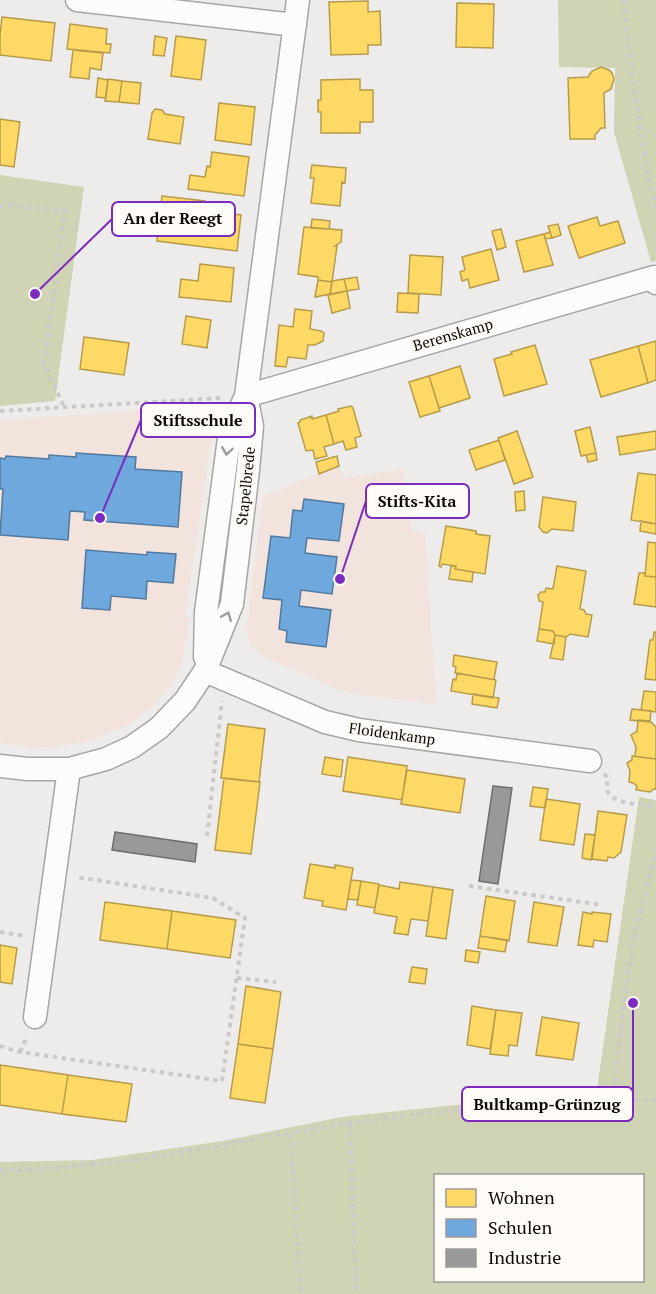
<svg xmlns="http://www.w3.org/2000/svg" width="656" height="1294" viewBox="0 0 656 1294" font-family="'PT Serif',serif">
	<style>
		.education { fill: #f2e4dd }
		.green { fill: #d1d3b5; fill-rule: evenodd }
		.homes { fill: #ffd966; stroke: #b69b4a; stroke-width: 1.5 }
		.schools { fill: #6fa8dc; stroke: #52799d; stroke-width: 1.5 }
		.industry { fill: #999; stroke: #6f6e6e; stroke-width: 1.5 }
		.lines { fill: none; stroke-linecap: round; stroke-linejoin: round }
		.minor-casing { stroke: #a8a6a4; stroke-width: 25 }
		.path { stroke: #cbcac9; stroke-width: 4; stroke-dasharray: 4.5 4.5; stroke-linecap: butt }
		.minor { stroke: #fcfcfc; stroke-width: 22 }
		.oneway { stroke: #9c9c9b }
		.labels { text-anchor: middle; stroke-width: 6; stroke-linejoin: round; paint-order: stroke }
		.street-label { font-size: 15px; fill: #0d0b0a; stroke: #fefaf6 }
		.leader { fill: none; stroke: #7b2cbf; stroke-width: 2 }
		.callout-dot { fill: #7b2cbf; stroke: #fefaf6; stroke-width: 2 }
		.callout { fill: #fefaf6; stroke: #7b2cbf; stroke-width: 2 }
		.callout-label { font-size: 16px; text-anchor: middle; font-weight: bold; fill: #0d0b0a }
	</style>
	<rect width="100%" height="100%" fill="#eeecea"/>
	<path class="education" d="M194,407L216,409L185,616L191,619L181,664L175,679L155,704L130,724L100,737L85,742L52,747L33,748L0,743V420Z
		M339,466L343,478L403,469L412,530L425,532L436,704L370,696L341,691L264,657L254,649L248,639L247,626L263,496Z"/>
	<path class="green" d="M558,0H656V261L651,262L614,132L615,68L559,67Z
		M0,175L84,187L55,401L0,406Z
		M639,797L656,800V1294H0V1162L92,1160L223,1141L341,1117L465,1104L596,1096ZM436,1176H642V1280H436Z"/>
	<path class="homes" d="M368,1V12L380,11L381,45H368V54L331,55L329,2Z
		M457,3L494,4L493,48L456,47Z
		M2,17L55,23L51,61L0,55V35Z
		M70,24L107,29L106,44H111L110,53L67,49Z
		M155,36L167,38L164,56L153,55Z
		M176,36L206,40L201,80L171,76Z
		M73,50L103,53L101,70L90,68L89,79L70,77Z
		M601,67L609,70L612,73L614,79L611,89L604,93L605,128H601L595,135V139H570L568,78L588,77L592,71Z
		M98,78L108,80L106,98L96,97Z
		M108,79L122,81L119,102L105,101Z
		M360,79V90H373V122H360V133H321V112H318V100H321V80Z
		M122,81L141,83L139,104L119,102Z
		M219,103L255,107L251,145L215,140Z
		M155,109L162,110L165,114L184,117L180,144L148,139L152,113Z
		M0,119L20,122L14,167L0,165Z
		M212,152L249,157L244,196L188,189L190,175L205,177L207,166L210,167Z
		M312,165L346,168L345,183L342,182L340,206L311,203L314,178H310Z
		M162,196L205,201L204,211L241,215L237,251L157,241Z
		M597,217L600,226L618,221L625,243L579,258L568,226Z
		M312,219L330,221L329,229L311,228Z
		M558,224L561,235L552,238L548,226Z
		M304,227L342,230L341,242L335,246H337L332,282L318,280V277L298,274Z
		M501,229L506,247L497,250L492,231Z
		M550,232L552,238L545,239L544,234Z
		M544,234L553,265L524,272L516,241Z
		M491,249L499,280L470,288L468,279L462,281L460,272L465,270L462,257Z
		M410,255L443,257L441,295L408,293Z
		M200,264L234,268L231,302L179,297L181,279L198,281Z
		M357,277L359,289L347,291L344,279Z
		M344,279L347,291L330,294L332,281Z
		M318,280L332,282L330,294L315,297Z
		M347,291L350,308L332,313L328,295Z
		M398,293L419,294L418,313L397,312Z
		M295,309L312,311L310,329L321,331L324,333L323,341L315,345H308L306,359L288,357L286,367L275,366L279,325L293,327Z
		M186,316L211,320L207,348L182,344Z
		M84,337L129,343L124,375L80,369Z
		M656,341V380L648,383L638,346Z
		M535,345L547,384L504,396L494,359L512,354L511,352Z
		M638,346L648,383L601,397L590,360Z
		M460,366L470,398L439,408L429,376Z
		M429,376L440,411L420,417L409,382Z
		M351,406L353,408L361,436L355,438L357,447L346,450L343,441L334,444L326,415L339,411L338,409Z
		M326,415L334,444L324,447L327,456L315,459L313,450L306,451L298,423L300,422V420L312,416V419Z
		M590,427L596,453L581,456L575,431Z
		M517,431L533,477L514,484L498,438Z
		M656,431V449L620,455L617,437Z
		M499,440L505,460L476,470L469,450Z
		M596,453L597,460L588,462L586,455Z
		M337,456L339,466L319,474L316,462Z
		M638,473L656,475V524L631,520Z
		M524,491L525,510L516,511L515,492Z
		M543,497L576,502L573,531L552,529L547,533L543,532L539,527Z
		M641,521L656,524V534L640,531Z
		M446,526L476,531V534L490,536L485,574L455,569L456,566L442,564L441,567L439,566Z
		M648,542L656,543V577L645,576Z
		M451,566H456L455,569L473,572L472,582L449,579Z
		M557,566L586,571L580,609L584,610L586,614L592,615L588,637L570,634L566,637L555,635L553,631L539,629L543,602L539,601L538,595L541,592H545L546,588L553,589Z
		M639,573H645V576L656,577V607L634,604Z
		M539,629L553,631L555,635L554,644L537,641Z
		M654,632H656V680L645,679L650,640H653Z
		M555,635L566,637L563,660L550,658Z
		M454,655L497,662L494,679L496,680L455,673L456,667L453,666Z
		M457,673L496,680L493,698L451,691L453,679L456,680Z
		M644,691L656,692V712L641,710Z
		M473,694L499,698L497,708L472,704Z
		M632,709L651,711L650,722L630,720Z
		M638,720L650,721L656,727V759L632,756H635L636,747L631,735L637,731Z
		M228,724L265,729L259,782L221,778Z
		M632,756L656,759V789H654L650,792L636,790L637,786L633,783L629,782L630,771L627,763L632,760Z
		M325,757L343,760L341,777L322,774Z
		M348,757L407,766L402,800L343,791Z
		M407,770L465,779L460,813L401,804Z
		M224,778L260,782L251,854L215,850Z
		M533,787L548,789L545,808L530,806Z
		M546,799L580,804L574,845L540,840Z
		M598,811L627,815L621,852L614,858L608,857L607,861L592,859Z
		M585,834L595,835L591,860L582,858Z
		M310,864L335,868V865L353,868L346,910L322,906L323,901L304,898Z
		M351,880L361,881L358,900L348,899Z
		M361,881L379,884L375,908L357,905Z
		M400,882L433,887L428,921L411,919L408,935L394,933L397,917L374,913L379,885L399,889Z
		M433,887L453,890L446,939L426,936Z
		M486,896L515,901L509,941L480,936Z
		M105,902L172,911L167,949L100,940Z
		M534,902L564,907L557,946L528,942Z
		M172,911L236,920L230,958L167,949Z
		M583,912L592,914V912L611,914L607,942L594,940L593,947L578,945Z
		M480,936L507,940L505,952L478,948Z
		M0,945L17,948L12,984L0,982Z
		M466,950L480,952L478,963L465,961Z
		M412,967L427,969L425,984L409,982Z
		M246,986L281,992L273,1049L238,1044Z
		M472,1006L496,1010L490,1049L467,1045Z
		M496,1010L522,1013L517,1046L509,1045L508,1056L490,1054Z
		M542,1017L579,1023L573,1060L536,1055Z
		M238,1044L273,1049L265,1103L230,1098Z
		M0,1065L68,1075L62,1114L0,1105Z
		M68,1075L132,1084L126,1122L62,1114Z"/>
	<path class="schools" d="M76,453L136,457L135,469L182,472L178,527L84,520L85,512L70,511L68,540L0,535L3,489H0V458L5,459L6,456L49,459V455L76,457Z
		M304,499L344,504L339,541L307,538L305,553L337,557L332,594L301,590L299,606L331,610L326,647L286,642L287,631L279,629L282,600L263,598L271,536L290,538L293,510L302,511Z
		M86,550L147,555V552L176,554L173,583L147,581L146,599L111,596L110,610L82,608Z"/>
	<path class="industry" d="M493,786L512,788L498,884L479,881Z
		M115,832L197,844L195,862L112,850Z"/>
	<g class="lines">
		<defs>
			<path id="minor" d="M77,0L295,25
				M246,396L654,277L656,283
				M205,657L206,612L230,431L246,396
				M205,671L325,722L359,730L590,761
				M0,766L27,769H69L106,759L132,747L159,728L185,701L205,671L232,604L248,470L252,426L246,396L298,0
				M35,1017L69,769"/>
		</defs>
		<use href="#minor" class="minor-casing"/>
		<path class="path" d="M624,0L628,47L648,177L656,210
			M0,207L5,205L65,211L44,363L64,407
			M0,411L221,398
			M604,774L608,778C607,782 607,785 607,789C610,805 643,804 656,806
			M207,836L222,701
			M469,886L603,905
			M0,932L26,936
			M237,978L276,982
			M0,1046L20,1052L222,1081L245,918L213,898L76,877
			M20,1052L27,1036
			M614,1100L621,1020L633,941L656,850
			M350,1123L356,1294
			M290,1134L301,1294
			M0,1170L16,1171L54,1168L137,1160L350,1123L437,1112L614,1100H656"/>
		<use href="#minor" class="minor"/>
	</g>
	<defs><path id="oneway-chevron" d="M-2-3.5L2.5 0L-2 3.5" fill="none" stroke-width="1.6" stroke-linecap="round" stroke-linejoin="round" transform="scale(1.5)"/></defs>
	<g class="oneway">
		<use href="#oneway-chevron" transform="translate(227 451) rotate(98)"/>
		<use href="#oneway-chevron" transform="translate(227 616) rotate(-68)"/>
	</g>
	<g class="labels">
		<g class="street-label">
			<text transform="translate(453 335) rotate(-16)" y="5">Berenskamp</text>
			<text transform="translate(246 486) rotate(-84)" y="5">Stapelbrede</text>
			<text transform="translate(392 734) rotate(8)" y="5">Floidenkamp</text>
		</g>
	</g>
	<path class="leader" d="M35 294L112 219M100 518L141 420M340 579L366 501M633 1003L633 1104"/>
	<g class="callout-dot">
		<circle cx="35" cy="294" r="6"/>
		<circle cx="100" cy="518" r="6"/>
		<circle cx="340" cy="579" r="6"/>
		<circle cx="633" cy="1003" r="6"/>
	</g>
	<g class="callout">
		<rect x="112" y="202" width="123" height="34" rx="6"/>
		<rect x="141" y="403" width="114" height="34" rx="6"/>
		<rect x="366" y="484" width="103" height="34" rx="6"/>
		<rect x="462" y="1087" width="171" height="34" rx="6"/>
	</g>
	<g class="callout-label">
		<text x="173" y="224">An der Reegt</text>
		<text x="198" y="426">Stiftsschule</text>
		<text x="417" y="507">Stifts-Kita</text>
		<text x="547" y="1110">Bultkamp-Grünzug</text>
	</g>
	<rect x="434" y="1174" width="210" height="108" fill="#fefaf6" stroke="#9e9a98" stroke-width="1.5"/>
	<rect x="446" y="1189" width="30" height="18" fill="#ffd966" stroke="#9e9a98" stroke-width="1.5"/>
	<text x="488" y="1204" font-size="18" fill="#0d0b0a">Wohnen</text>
	<rect x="446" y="1219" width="30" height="18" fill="#6fa8dc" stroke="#9e9a98" stroke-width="1.5"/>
	<text x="488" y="1234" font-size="18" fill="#0d0b0a">Schulen</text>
	<rect x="446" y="1249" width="30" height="18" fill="#999999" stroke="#9e9a98" stroke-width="1.5"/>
	<text x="488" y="1264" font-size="18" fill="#0d0b0a">Industrie</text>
</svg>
